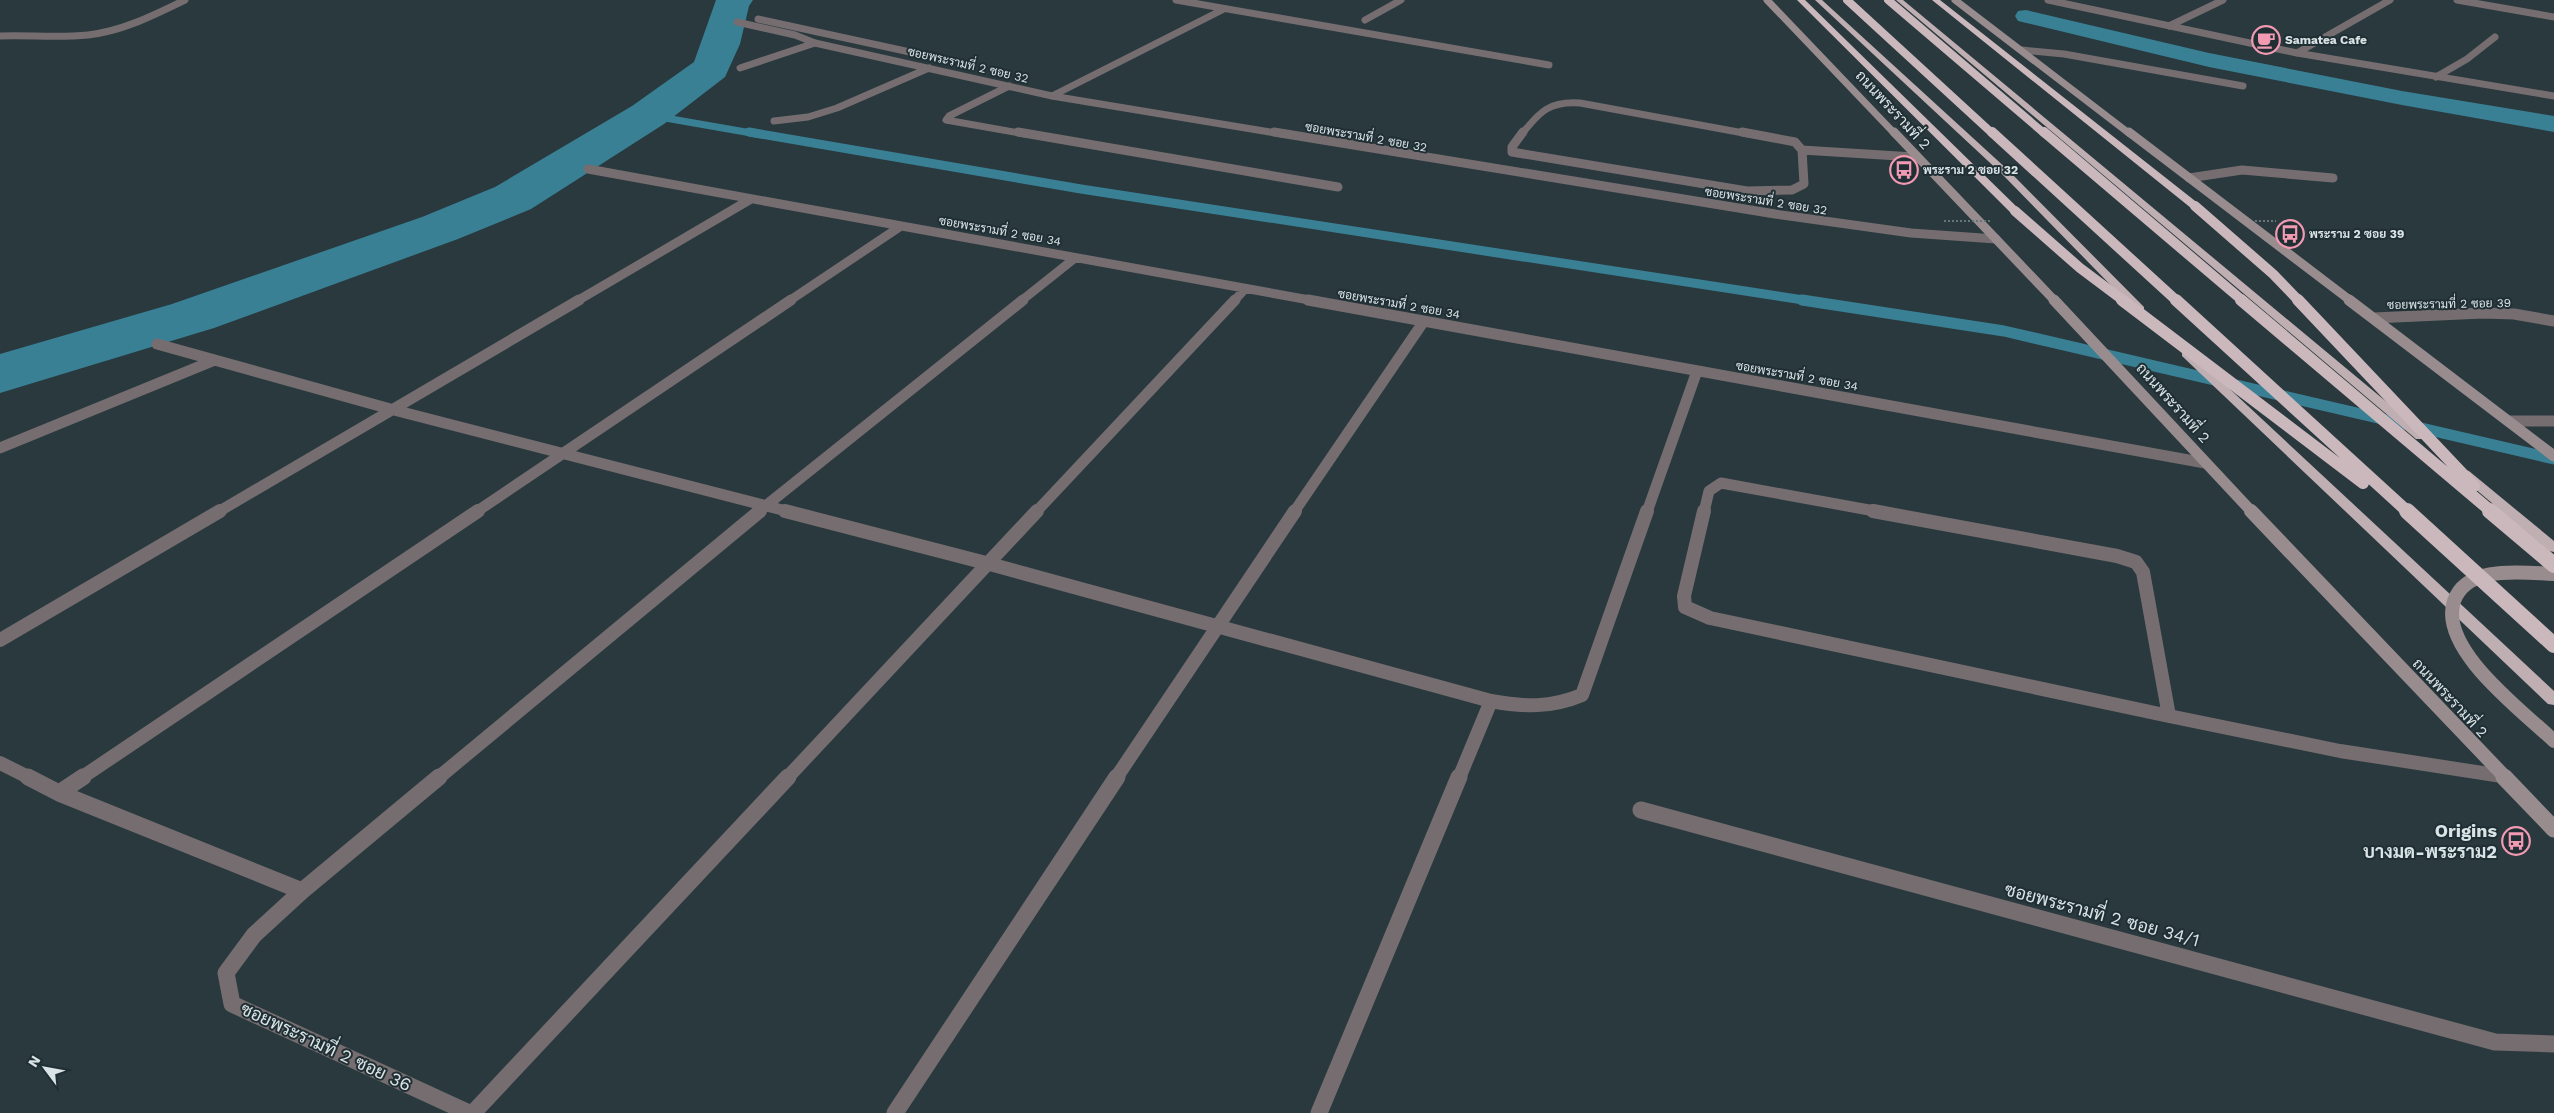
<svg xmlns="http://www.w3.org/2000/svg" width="2554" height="1113" viewBox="0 0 2554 1113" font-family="'Work Sans',Sarabun,sans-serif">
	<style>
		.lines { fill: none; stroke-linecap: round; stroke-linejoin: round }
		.stream-far2 { stroke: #398095; stroke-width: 7 }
		.stream-far1 { stroke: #398095; stroke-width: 9 }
		.stream { stroke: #398095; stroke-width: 11 }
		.canal { fill: #398095; fill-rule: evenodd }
		.river { fill: #398095; fill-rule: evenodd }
		.service-far3 { stroke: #756d6f; stroke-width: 7 }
		.service-far2 { stroke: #756d6f; stroke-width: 9 }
		.service-far1 { stroke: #756d6f; stroke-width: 11 }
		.service { stroke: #756d6f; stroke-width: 14 }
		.minor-far4 { stroke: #756d6f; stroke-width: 7 }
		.minor-far3 { stroke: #756d6f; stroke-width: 9 }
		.minor-far2 { stroke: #756d6f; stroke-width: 11 }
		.minor-far1 { stroke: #756d6f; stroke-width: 14 }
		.minor { stroke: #756d6f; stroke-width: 17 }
		.secondary-far4 { stroke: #988c8e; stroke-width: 7 }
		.secondary-far3 { stroke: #988c8e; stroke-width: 9 }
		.secondary-far2 { stroke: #988c8e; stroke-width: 11 }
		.secondary-far1 { stroke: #988c8e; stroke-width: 14 }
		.secondary { stroke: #988c8e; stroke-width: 17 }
		.trunk { fill: #bfaeb2; fill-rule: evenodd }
		.motorway { fill: #cbb8bc; fill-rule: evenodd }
		.path-bridge { stroke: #677579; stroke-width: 2; stroke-dasharray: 2 2; stroke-linecap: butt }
		.secondary-bridge { stroke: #988c8e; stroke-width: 14 }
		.motorway-bridge-far3 { stroke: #cbb8bc; stroke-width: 8 }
		.motorway-bridge-far2 { stroke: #cbb8bc; stroke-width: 10 }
		.motorway-bridge-far1 { stroke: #cbb8bc; stroke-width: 12 }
		.motorway-bridge { stroke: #cbb8bc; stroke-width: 16 }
		.labels { text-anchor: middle; stroke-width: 4; stroke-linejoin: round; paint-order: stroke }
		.far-poi-label { font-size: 12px; font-weight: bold; fill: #dae4e7; stroke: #202f34; text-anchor: start }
		.far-street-label { font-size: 12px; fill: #dae4e7; stroke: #202f34 }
		.street-label { font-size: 15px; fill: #dae4e7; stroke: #202f34 }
		.near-poi-label { font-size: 18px; font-weight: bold; fill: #dae4e7; stroke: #202f34; text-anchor: end }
		.near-street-label { font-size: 18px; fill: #dae4e7; stroke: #202f34 }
	</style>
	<rect width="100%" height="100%" fill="#29393e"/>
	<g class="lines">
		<path class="stream-far2" d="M648,115L757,134"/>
		<path class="stream-far1" d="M749,132L1081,189L1810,301"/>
		<path class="stream" d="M1802,300L2004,331L2554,459"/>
		<path class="canal" d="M2026,10L2209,53L2402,91L2554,116V132L2402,105L2209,67L2018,21L2015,16L2018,11Z"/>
		<path class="river" d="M716,0H753L749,6L740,44L725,77L664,124L531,209L458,239L214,328L0,393V354L172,304L422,217L495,187L632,106L694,62Z"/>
		<path class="service-far3" d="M737,22L795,35L815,43
			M2022,50L2064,54L2243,86"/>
		<path class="service-far2" d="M2189,178L2242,170L2333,178"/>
		<path class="service-far1" d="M1704,512L1709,491L1721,483L1880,512"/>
		<path class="service" d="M1704,511L1684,596L1685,607L1710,618L2169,716L2143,572L2136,562L2117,556L1873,511
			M2169,716L2340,751L2502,776"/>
		<path class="minor-far4" d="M1176,0L1549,65
			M2048,0L2297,53L2554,96
			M2457,0L2554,17
			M758,19L942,59
			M1365,20L1401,0
			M2169,26L2223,0
			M0,36C29,35 59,38 88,35C123,31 154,15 185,0
			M2297,53L2390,0
			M740,68L815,43L1052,96L1282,134
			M2436,77L2467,59L2495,37
			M1009,86L949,116L946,120L1025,134
			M1052,96L1224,9
			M774,121L808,117L837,108L929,68
			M1522,134C1540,111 1550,101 1580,103L1749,134"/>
		<path class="minor-far3" d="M1018,132L1338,187
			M1274,132L1775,214L1911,233L1996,239
			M1523,132L1512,147V152L1747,191L1792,190L1804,184L1802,150L1795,142L1742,132
			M1802,150L1914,157
			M588,169L1315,301
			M577,301L751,199
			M789,301L901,226
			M1021,301L1075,258
			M1234,301L1245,289"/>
		<path class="minor-far2" d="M1308,300L2205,463
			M2374,318L2483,313L2514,314L2554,321
			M157,344L394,410L790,512
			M2509,421H2554
			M0,448L215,360
			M218,512L579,300
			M476,512L791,300
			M758,512L1023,300
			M1036,512L1235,300
			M1294,512L1424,321
			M1647,512L1697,371"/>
		<path class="minor-far1" d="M785,511L986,563L1491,701C1524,707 1551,708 1582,695L1647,511
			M0,640L220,511
			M0,763L30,778
			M81,778L478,511
			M438,778L760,511
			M787,778L1037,511
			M1116,778L1295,511
			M1459,778L1491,701"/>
		<path class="minor" d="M28,777L59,793L302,891
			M439,777L302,891L254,935L226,973L232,1004L469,1113
			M59,793L83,777
			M1641,810L2495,1042L2554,1044
			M473,1113L788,777
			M895,1113L1117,777
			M1319,1113L1459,777"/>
		<path class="secondary-far4" d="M1767,0L1895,134
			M1955,0L2130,134"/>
		<path class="secondary-far3" d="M1894,132L2055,301
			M2129,132L2351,301"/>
		<path class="secondary-far2" d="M2054,300L2252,512
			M2349,300L2554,456"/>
		<path class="secondary-far1" d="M2251,511L2506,778"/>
		<path class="secondary" d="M2504,777L2554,829"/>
		<path class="trunk" d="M1815,0H1822L2008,170L2144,307V311H2136L2002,174Z
			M1896,0H1903L2424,433L2426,436L2424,439H2416Z
			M2186,351L2190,352L2554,691V705L2548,704L2182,356V352Z
			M2465,470L2469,471L2554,541V552L2549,551L2461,477L2459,474Z"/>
		<path class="motorway" d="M1797,0H1805L2019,209V213H2011Z
			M1932,0H1940L2199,204V208H2191Z"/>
		<path class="path-bridge" d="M1944,221H1991
			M2255,221H2276"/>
		<path class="secondary-bridge" d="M2554,574C2523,573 2467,564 2454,601C2438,649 2523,711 2554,741"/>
		<path class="motorway-bridge-far3" d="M1847,0L1993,134
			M1888,0L2045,134"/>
		<path class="motorway-bridge-far2" d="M1992,132L2177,301
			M2044,132L2243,301
			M2195,206L2273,274L2299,301
			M2015,211L2080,268L2124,301"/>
		<path class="motorway-bridge-far1" d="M2122,300L2363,483
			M2176,300L2408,512
			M2241,300L2492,512
			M2298,300L2474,486"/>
		<path class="motorway-bridge" d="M2407,511L2554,645
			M2490,511L2554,565"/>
	</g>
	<defs>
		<symbol id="cafe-ring" viewBox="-11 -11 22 22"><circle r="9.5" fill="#202f34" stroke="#f19ab2" stroke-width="1.5"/><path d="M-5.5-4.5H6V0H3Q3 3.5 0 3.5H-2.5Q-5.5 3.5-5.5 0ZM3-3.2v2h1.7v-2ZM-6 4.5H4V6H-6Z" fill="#f19ab2"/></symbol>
		<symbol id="bus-ring" viewBox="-11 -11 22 22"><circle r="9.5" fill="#202f34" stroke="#f19ab2" stroke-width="1.5"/><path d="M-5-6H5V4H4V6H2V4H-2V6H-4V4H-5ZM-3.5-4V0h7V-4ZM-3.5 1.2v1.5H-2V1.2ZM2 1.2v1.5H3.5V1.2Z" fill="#f19ab2"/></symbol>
	</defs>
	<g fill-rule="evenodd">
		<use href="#cafe-ring" x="2250" y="24" width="32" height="32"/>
		<use href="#bus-ring" x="1888" y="154" width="32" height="32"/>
		<use href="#bus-ring" x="2274" y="218" width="32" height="32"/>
		<use href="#bus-ring" x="2500" y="825" width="32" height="32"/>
	</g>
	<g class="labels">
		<g class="far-poi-label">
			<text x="2285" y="44">Samatea Cafe</text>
			<text x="1923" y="174">พระราม 2 ซอย 32</text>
			<text x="2309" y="238">พระราม 2 ซอย 39</text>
		</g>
		<g class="far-street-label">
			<text transform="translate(968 65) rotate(13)" y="4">ซอยพระรามที่ 2 ซอย 32</text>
			<text transform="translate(1366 137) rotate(10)" y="4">ซอยพระรามที่ 2 ซอย 32</text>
			<text transform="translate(1766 201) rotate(9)" y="4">ซอยพระรามที่ 2 ซอย 32</text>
			<text transform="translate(1000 231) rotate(10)" y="4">ซอยพระรามที่ 2 ซอย 34</text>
			<text transform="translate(1399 304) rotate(10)" y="4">ซอยพระรามที่ 2 ซอย 34</text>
			<text transform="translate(2449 304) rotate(-1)" y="4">ซอยพระรามที่ 2 ซอย 39</text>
			<text transform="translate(1797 376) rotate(10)" y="4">ซอยพระรามที่ 2 ซอย 34</text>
		</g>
		<g class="street-label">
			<text transform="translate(1893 110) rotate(47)" y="5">ถนนพระรามที่ 2</text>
			<text transform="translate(2173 403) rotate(48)" y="5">ถนนพระรามที่ 2</text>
			<text transform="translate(2450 698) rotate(47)" y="5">ถนนพระรามที่ 2</text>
		</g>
		<g class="near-poi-label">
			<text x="2497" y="837">Origins<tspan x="2497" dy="21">บางมด-พระราม2</tspan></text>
		</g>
		<g class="near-street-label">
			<text transform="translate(2102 915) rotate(15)" y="6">ซอยพระรามที่ 2 ซอย 34/1</text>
			<text transform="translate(326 1047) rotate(25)" y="6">ซอยพระรามที่ 2 ซอย 36</text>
		</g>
	</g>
	<g transform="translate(45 1068) rotate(302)" stroke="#202f34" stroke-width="4" paint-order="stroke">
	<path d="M0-4L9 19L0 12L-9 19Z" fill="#dae4e7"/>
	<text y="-8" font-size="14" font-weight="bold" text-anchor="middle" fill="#dae4e7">N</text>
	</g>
</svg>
